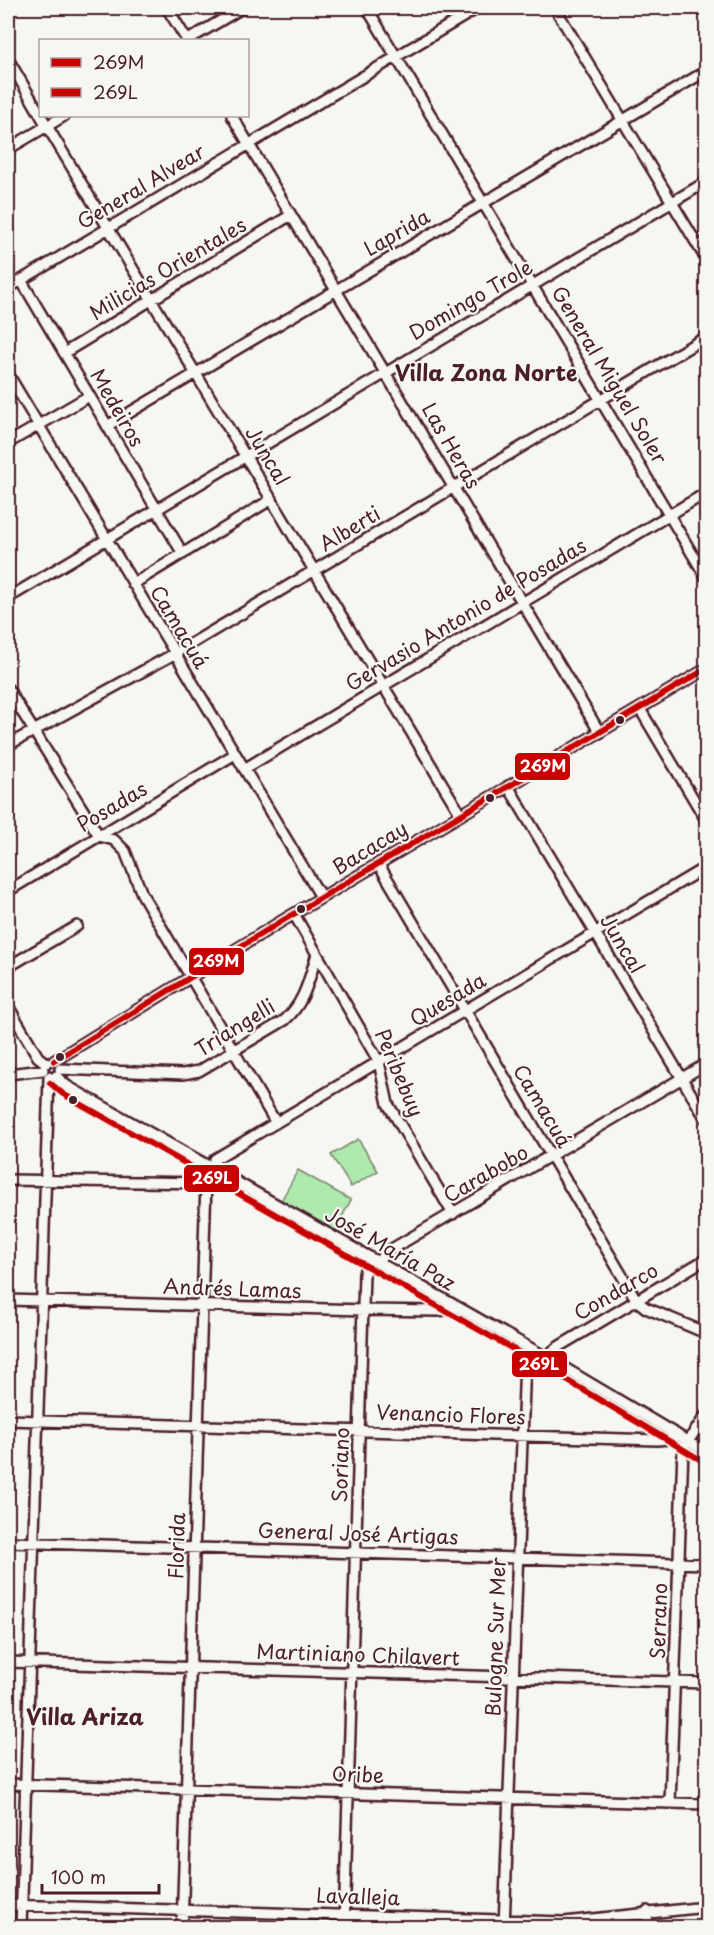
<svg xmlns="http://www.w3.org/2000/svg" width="714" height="1935" viewBox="0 0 714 1935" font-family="'Playpen Sans',sans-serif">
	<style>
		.green { fill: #aee9ae; stroke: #7c846c; stroke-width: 1.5 }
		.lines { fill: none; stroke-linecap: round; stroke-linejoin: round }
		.minor-casing { stroke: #4a1f2b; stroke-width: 14 }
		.minor { stroke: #f6f6f2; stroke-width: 9 }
		.bus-1-casing { stroke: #f6f6f2; stroke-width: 10 }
		.bus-2-casing { stroke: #f6f6f2; stroke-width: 10 }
		.bus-1 { stroke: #c70201; stroke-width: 6 }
		.bus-2 { stroke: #c70201; stroke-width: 6 }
		.bus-dot { fill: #4a1f2b; stroke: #f6f6f2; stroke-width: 2 }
		.labels { text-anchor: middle; stroke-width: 4.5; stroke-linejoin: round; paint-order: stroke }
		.street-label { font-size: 20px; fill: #4a1f2b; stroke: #f6f6f2 }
		.quarter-label { font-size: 22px; font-weight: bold; fill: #4a1f2b; stroke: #f6f6f2 }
		.line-badge { stroke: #f6f6f2; stroke-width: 2 }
		.badge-label { font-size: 16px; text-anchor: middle; font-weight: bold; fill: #fff }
	</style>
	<rect width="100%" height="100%" fill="#f6f6f2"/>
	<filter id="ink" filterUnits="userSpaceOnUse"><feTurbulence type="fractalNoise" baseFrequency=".0167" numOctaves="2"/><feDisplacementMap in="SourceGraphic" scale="12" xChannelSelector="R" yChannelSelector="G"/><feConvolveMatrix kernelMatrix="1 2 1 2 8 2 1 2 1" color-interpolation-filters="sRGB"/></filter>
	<g filter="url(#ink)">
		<path class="green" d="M358,1139L378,1171L351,1187L331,1155Z
			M298,1170L351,1200L335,1230L281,1201Z"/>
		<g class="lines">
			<defs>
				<path id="minor" d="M8,8H9
					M167,8L187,40
					M367,8L706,577
					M555,8L706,259
					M188,40L242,8
					M8,59L40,114
					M41,116L461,815
					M232,116L600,733
					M8,149L64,116
					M21,280L183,554
					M8,288L478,8
					M64,353L291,215
					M8,374L321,897
					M107,426L706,71
					M8,443L89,396
					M133,584L272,499
					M8,598L706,182
					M8,689L99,836L114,840L125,851L142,894L276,1123
					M640,709L706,820
					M8,745L174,654L706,337
					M244,769L706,493
					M508,786L706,1119
					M378,863L637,1301L646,1308L706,1333
					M8,891L235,754
					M294,914L379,1062L388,1104L453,1214
					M8,967L77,926
					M8,1006L38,1057L46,1063
					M54,1061L282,921L706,669
					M60,1069L183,1074L199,1071L285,1020C305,1002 309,979 317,954
					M8,1074L43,1070
					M56,1076L67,1086L546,1357L706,1452
					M8,1180L206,1183
					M378,1262L385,1253L706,1064
					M8,1300L364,1310L438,1311L456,1308
					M546,1357L558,1347L706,1259
					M8,1420L657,1440L669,1439L676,1434
					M8,1542L706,1564
					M8,1662L706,1683
					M8,1784L706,1804
					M670,1803L683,1449L706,1415
					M8,1905L564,1922L706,1907
					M647,1911L648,1928
					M21,1928L49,1077
					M182,1928L206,1183L215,1159L706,867
					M344,1928L364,1274L368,1257
					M504,1928L525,1360L530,1348"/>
			</defs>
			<use href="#minor" class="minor-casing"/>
			<use href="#minor" class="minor"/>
			<defs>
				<path id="bus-1" d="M54,1061L282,921L706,669"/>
				<path id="bus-2" d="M50,1083L63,1094L541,1365L701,1460"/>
			</defs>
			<use href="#bus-1" class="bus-1-casing"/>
			<use href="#bus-2" class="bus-2-casing"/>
			<use href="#bus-1" class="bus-1"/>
			<use href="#bus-2" class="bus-2"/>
		</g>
	</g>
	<g class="bus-dot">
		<circle cx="620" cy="720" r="5"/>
		<circle cx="490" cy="798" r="5"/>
		<circle cx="301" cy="909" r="5"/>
		<circle cx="60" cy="1057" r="5"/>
		<circle cx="73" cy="1100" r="5"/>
	</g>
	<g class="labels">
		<g class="street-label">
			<text transform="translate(141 187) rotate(-31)" y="7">General Alvear</text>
			<text transform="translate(397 233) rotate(-30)" y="7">Laprida</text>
			<text transform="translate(168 269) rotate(-31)" y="7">Milicias Orientales</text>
			<text transform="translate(471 300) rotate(-30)" y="7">Domingo Trole</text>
			<text transform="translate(609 375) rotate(59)" y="7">General Miguel Soler</text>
			<text transform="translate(117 408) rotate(60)" y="7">Medeiros</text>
			<text transform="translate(451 446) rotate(60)" y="7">Las Heras</text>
			<text transform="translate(267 456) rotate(59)" y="7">Juncal</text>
			<text transform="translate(350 529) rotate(-31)" y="7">Alberti</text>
			<text transform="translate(466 615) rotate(-31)" y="7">Gervasio Antonio de Posadas</text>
			<text transform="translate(179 627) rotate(59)" y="7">Camacuá</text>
			<text transform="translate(112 807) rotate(-31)" y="7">Posadas</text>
			<text transform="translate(370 848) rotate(-31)" y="7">Bacacay</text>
			<text transform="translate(622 944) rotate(59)" y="7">Juncal</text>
			<text transform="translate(448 1000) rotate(-31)" y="7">Quesada</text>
			<text transform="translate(235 1028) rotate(-32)" y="7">Triangelli</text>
			<text transform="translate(399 1073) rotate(67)" y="7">Peribebuy</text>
			<text transform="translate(542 1106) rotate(59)" y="7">Camacuá</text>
			<text transform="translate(486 1174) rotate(-30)" y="7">Carabobo</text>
			<text transform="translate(390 1249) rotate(30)" y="7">José María Paz</text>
			<text transform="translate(232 1289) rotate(2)" y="7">Andrés Lamas</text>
			<text transform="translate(616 1292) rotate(-30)" y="7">Condarco</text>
			<text transform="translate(451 1415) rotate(2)" y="7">Venancio Flores</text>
			<text transform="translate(341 1465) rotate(-88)" y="7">Soriano</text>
			<text transform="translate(358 1534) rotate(2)" y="7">General José Artigas</text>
			<text transform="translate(177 1546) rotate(-88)" y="7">Florida</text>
			<text transform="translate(659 1621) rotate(-88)" y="7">Serrano</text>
			<text transform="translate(496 1637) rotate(-88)" y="7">Bulogne Sur Mer</text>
			<text transform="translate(358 1655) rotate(2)" y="7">Martiniano Chilavert</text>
			<text transform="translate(358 1775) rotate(2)" y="7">Oribe</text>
			<text transform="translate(358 1897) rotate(2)" y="7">Lavalleja</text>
		</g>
		<g class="quarter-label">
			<text x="486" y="381">Villa Zona Norte</text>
			<text x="85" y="1725">Villa Ariza</text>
		</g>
	</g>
	<g class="line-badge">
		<rect x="514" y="752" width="57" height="29" rx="6" fill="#c70201"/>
		<rect x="188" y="947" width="57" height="29" rx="6" fill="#c70201"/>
		<rect x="183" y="1164" width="57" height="29" rx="6" fill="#c70201"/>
		<rect x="511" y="1350" width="57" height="28" rx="6" fill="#c70201"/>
	</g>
	<g class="badge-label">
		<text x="543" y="772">269M</text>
		<text x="216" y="967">269M</text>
		<text x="212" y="1184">269L</text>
		<text x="539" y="1370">269L</text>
	</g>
	<rect width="714" height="1935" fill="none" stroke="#f6f6f2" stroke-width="30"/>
	<rect x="15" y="15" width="684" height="1905" fill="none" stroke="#4a1f2b" stroke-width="2" filter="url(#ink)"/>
	<rect x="39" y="39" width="210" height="78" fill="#f6f6f2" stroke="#b1a0a2" stroke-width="1.5"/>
	<rect x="51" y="58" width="30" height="9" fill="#c70201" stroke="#b1a0a2" stroke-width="1.5"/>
	<text x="93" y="69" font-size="18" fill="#4a1f2b">269M</text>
	<rect x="51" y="88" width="30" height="9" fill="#c70201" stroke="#b1a0a2" stroke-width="1.5"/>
	<text x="93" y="99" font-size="18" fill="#4a1f2b">269L</text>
	<path d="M42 1884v9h117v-9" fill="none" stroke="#4a1f2b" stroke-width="3"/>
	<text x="51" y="1884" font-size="18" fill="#4a1f2b" stroke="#f6f6f2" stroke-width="4.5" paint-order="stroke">100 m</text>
</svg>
